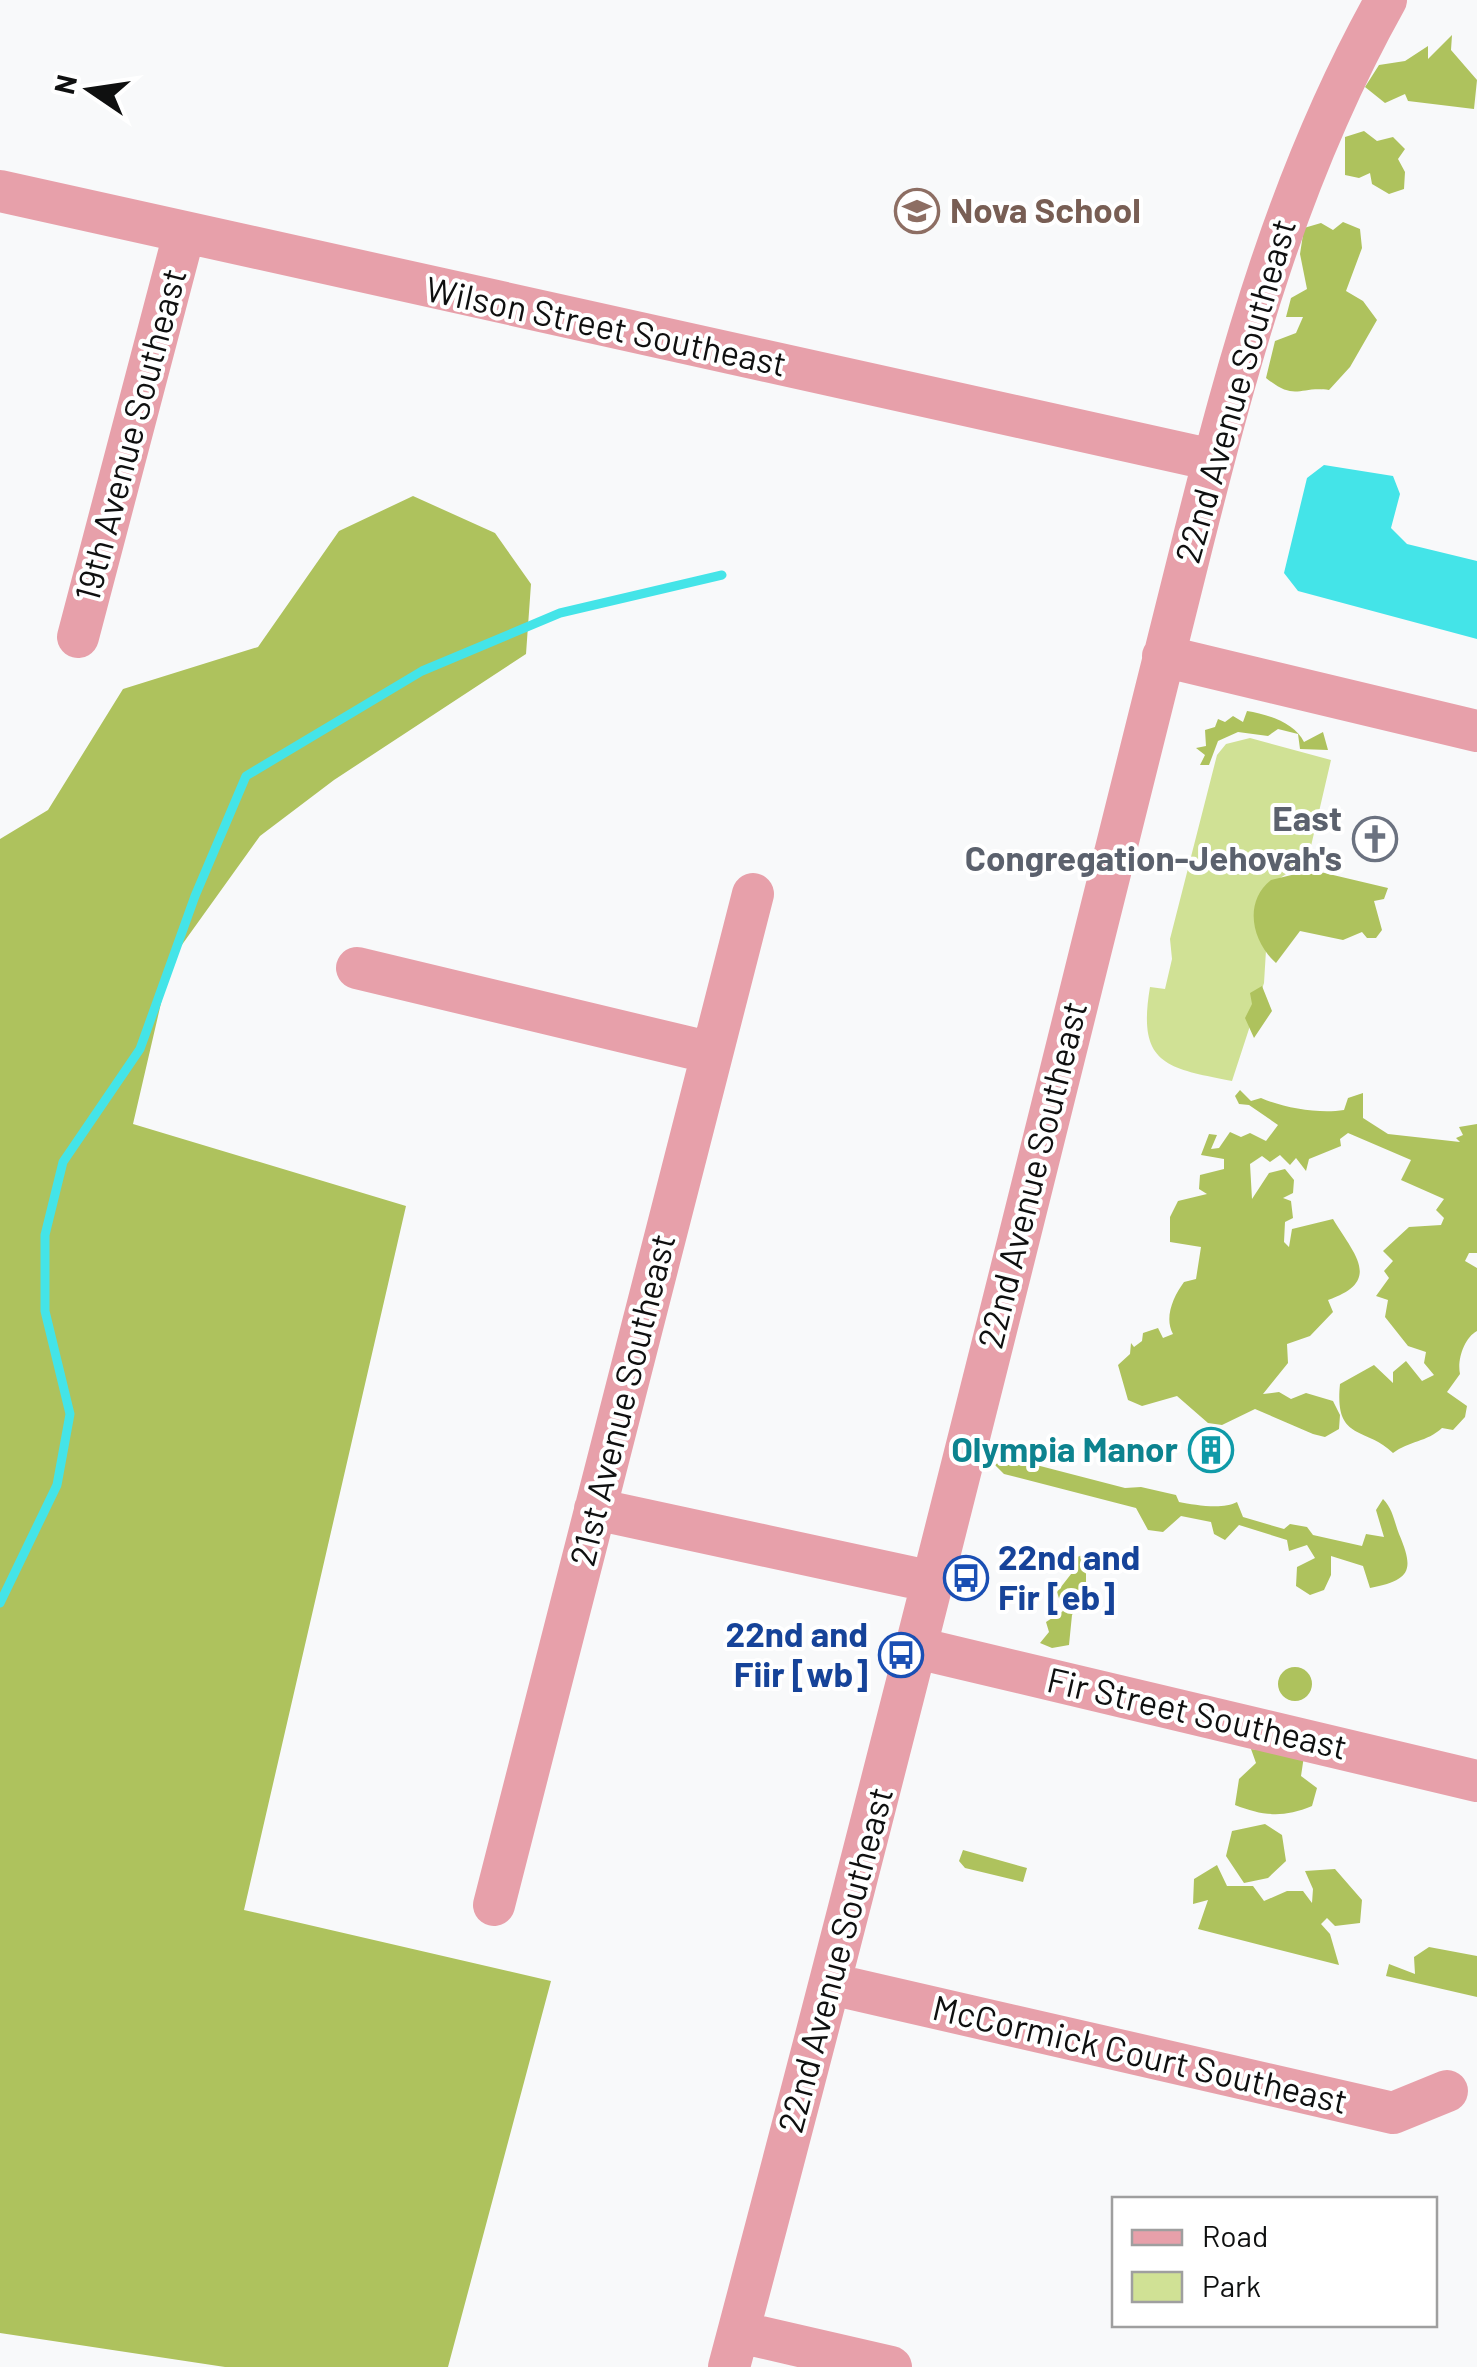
<svg xmlns="http://www.w3.org/2000/svg" width="1477" height="2367" viewBox="0 0 1477 2367" font-family="Barlow,sans-serif">
	<style>
		.green { fill: #d0e195 }
		.forest { fill: #aec25d }
		.water { fill: #44e4e8 }
		.lines { fill: none; stroke-linecap: round; stroke-linejoin: round }
		.stream { stroke: #44e4e8; stroke-width: 9 }
		.minor { stroke: #e7a0aa; stroke-width: 42 }
		.labels { text-anchor: middle; stroke-width: 8; stroke-linejoin: round; paint-order: stroke }
		.education-label { font-size: 35px; font-weight: bold; fill: #785e54; stroke: #fff; text-anchor: start }
		.street-label { font-size: 35px; fill: #0f1010; stroke: #fff }
		.worship-label { font-size: 35px; font-weight: bold; fill: #5b616d; stroke: #fff; text-anchor: end }
		.culture-label { font-size: 35px; font-weight: bold; fill: #0d838f; stroke: #fff; text-anchor: end }
		.transit-label { font-size: 35px; font-weight: bold; fill: #164399; stroke: #fff; text-anchor: start }
	</style>
	<rect width="100%" height="100%" fill="#f8f9fa"/>
	<path class="green" d="M1250,738L1331,760L1308,859L1270,885L1264,983L1232,1081C1165,1068 1137,1064 1150,987L1165,989L1172,959L1170,939L1217,755L1226,744Z"/>
	<path class="forest" d="M1452,35L1451,50L1477,80L1474,109L1408,101L1405,94L1385,103L1365,87L1379,65L1405,61L1428,46V59Z
		M1364,131L1377,141L1393,137L1405,149L1398,159L1405,172L1404,189L1389,194L1372,184L1370,173L1359,178L1345,175V137Z
		M1343,222L1360,229L1362,248L1346,291L1363,301L1377,320L1350,367L1329,390C1298,386 1296,402 1266,378L1275,341L1296,333L1303,317H1286L1291,298L1307,289L1300,254L1304,228L1321,223L1333,230Z
		M413,496L495,533L531,584L526,654L334,780L260,836L171,960L133,1124L406,1206L244,1910L551,1981L448,2367H225L0,2333V839L48,810L123,689L258,647L339,531Z
		M1247,711C1267,714 1295,723 1304,742L1323,732L1328,750L1300,749L1298,734L1278,729L1268,736L1238,732L1218,741L1209,765H1200L1205,755L1196,748L1206,746L1205,730L1215,727L1218,719L1225,722L1233,716L1243,722Z
		M1312,870L1388,888L1384,899L1374,901L1382,930L1376,938H1367L1362,932L1343,940L1300,931L1276,963C1252,942 1243,902 1271,880Z
		M1262,986L1272,1011L1254,1038L1245,1018L1252,1004L1250,993Z
		M1240,1090L1251,1101L1261,1098C1284,1108 1319,1114 1344,1110L1348,1098L1363,1093V1118L1388,1134L1460,1142L1456,1138L1463,1135L1459,1127L1477,1124V1253H1469L1465,1261L1477,1268V1331C1464,1338 1457,1360 1460,1374L1447,1392L1467,1406L1465,1417L1453,1430L1442,1428C1427,1442 1409,1441 1393,1453C1366,1426 1334,1442 1340,1384L1374,1365L1393,1383V1372L1406,1361L1422,1381L1434,1375L1424,1363L1426,1352L1408,1346L1385,1317L1388,1300L1376,1296L1389,1278L1384,1271L1393,1261L1383,1251L1409,1227L1441,1225L1444,1218L1436,1210L1444,1199L1401,1180L1411,1160L1348,1133L1340,1139L1341,1146L1309,1159L1306,1171L1296,1158L1290,1165L1280,1155L1270,1162L1262,1156L1250,1164L1252,1199L1269,1173L1285,1169L1294,1180L1293,1193L1283,1198L1291,1201L1293,1218L1285,1222L1284,1242L1289,1247L1292,1229L1333,1219C1353,1253 1384,1281 1328,1300L1333,1312L1310,1336L1287,1344L1288,1363L1263,1394L1279,1392L1291,1399L1306,1393L1333,1401L1340,1415L1339,1429L1325,1437L1313,1434L1255,1409L1222,1425L1208,1423L1177,1396L1142,1406L1128,1400L1118,1365L1130,1354L1131,1343L1134,1347L1142,1341L1143,1333L1158,1328L1163,1338L1173,1334C1164,1318 1173,1297 1184,1282L1196,1279L1201,1247L1170,1242V1217L1178,1201L1207,1194L1199,1189L1200,1175L1224,1169V1159L1201,1155L1209,1134L1217,1135L1211,1149L1219,1148L1230,1132L1241,1137L1250,1133L1266,1141L1278,1125L1249,1105L1239,1104L1235,1096Z
		M1005,1457L1125,1488L1141,1487L1176,1495L1179,1502C1195,1505 1223,1510 1237,1502L1243,1517L1284,1529L1290,1524L1307,1527L1313,1535L1362,1546L1366,1534L1384,1537L1376,1510L1383,1499C1393,1509 1394,1521 1399,1534C1415,1571 1410,1580 1370,1588L1363,1566L1331,1556V1575L1324,1590L1310,1595L1296,1586L1297,1567L1315,1558L1307,1545L1289,1551L1287,1540L1239,1525L1225,1540L1214,1534L1211,1522L1181,1516L1163,1532L1148,1530L1136,1508L1004,1474L995,1465Z
		M1086,1554V1582L1078,1591L1083,1597L1072,1615L1069,1645L1052,1648L1040,1643L1049,1632L1046,1622L1063,1611L1057,1592L1075,1569L1074,1558Z
		M1278 1684a17 17 0 1 1 34 0a17 17 0 1 1-34 0Z
		M1251,1749L1304,1756L1301,1776L1317,1788L1312,1806C1283,1818 1263,1816 1235,1805L1239,1779L1256,1763Z
		M1265,1824L1282,1835L1286,1861L1268,1878L1244,1883L1226,1856L1232,1831Z
		M963,1850L1027,1868L1023,1882L965,1868L959,1861Z
		M1217,1865L1227,1886H1253L1264,1901L1287,1891H1303L1312,1903L1313,1889L1305,1871L1335,1869L1362,1900L1360,1923L1335,1926L1327,1918L1321,1924L1330,1934L1339,1965L1198,1929L1208,1900L1193,1904L1194,1879Z
		M1429,1947L1477,1956V1997L1386,1976L1389,1964L1415,1974L1414,1957Z"/>
	<path class="water" d="M1324,465L1393,476L1400,494L1391,528L1407,544L1477,561V639L1298,591L1284,573L1307,478Z"/>
	<g class="lines">
		<path class="stream" d="M0,1603L57,1485L70,1414L45,1311V1235L63,1162L140,1049L195,896L246,776L422,671L560,613L722,575"/>
		<path class="minor" d="M0,191L1213,460
			M78,637L184,234
			M1163,656L1477,731
			M357,968L712,1053
			M595,1509L933,1582
			M917,1648L1477,1781
			M494,1905L753,894
			M831,1984L1393,2113L1447,2091
			M739,2332L891,2367
			M729,2367C854,1897 973,1425 1090,953C1123,817 1157,681 1192,545C1240,354 1289,173 1386,0"/>
	</g>
	<defs>
		<symbol id="school-ring" viewBox="-11 -11 22 22"><circle r="9.5" fill="#fff" stroke="#8d6e63" stroke-width="1.5"/><path d="M0-5L7-2L0 1L-7-2ZM-4 1L0 2.5L4 1V4Q0 6-4 4Z" fill="#8d6e63"/></symbol>
		<symbol id="church-ring" viewBox="-11 -11 22 22"><circle r="9.5" fill="#fff" stroke="#6b7280" stroke-width="1.5"/><path d="M-1.2-6h2.4v3.5h3.3v2.4h-3.3V6h-2.4V-.1h-3.3v-2.4h3.3Z" fill="#6b7280"/></symbol>
		<symbol id="building-ring" viewBox="-11 -11 22 22"><circle r="9.5" fill="#fff" stroke="#0f9aa8" stroke-width="1.5"/><path d="M-4-6H4V6H1V3H-1V6H-4ZM-2.5-4.3h1.7v1.8h-1.7ZM.8-4.3h1.7v1.8H.8ZM-2.5-1h1.7V.8h-1.7ZM.8-1h1.7V.8H.8Z" fill="#0f9aa8"/></symbol>
		<symbol id="bus-ring" viewBox="-11 -11 22 22"><circle r="9.5" fill="#fff" stroke="#1a4fb4" stroke-width="1.5"/><path d="M-5-6H5V4H4V6H2V4H-2V6H-4V4H-5ZM-3.5-4V0h7V-4ZM-3.5 1.2v1.5H-2V1.2ZM2 1.2v1.5H3.5V1.2Z" fill="#1a4fb4"/></symbol>
	</defs>
	<g fill-rule="evenodd">
		<use href="#school-ring" x="892" y="186" width="50" height="50"/>
		<use href="#church-ring" x="1350" y="814" width="50" height="50"/>
		<use href="#building-ring" x="1186" y="1425" width="50" height="50"/>
		<use href="#bus-ring" x="941" y="1553" width="50" height="50"/>
		<use href="#bus-ring" x="876" y="1630" width="50" height="50"/>
	</g>
	<g class="labels">
		<g class="education-label">
			<text x="950" y="223">Nova School</text>
		</g>
		<g class="street-label">
			<text transform="translate(606 327) rotate(12)" y="12">Wilson Street Southeast</text>
			<text transform="translate(1236 391) rotate(-74)" y="12">22nd Avenue Southeast</text>
			<text transform="translate(131 435) rotate(-75)" y="12">19th Avenue Southeast</text>
			<text transform="translate(1033 1175) rotate(-76)" y="12">22nd Avenue Southeast</text>
			<text transform="translate(623 1400) rotate(-76)" y="12">21st Avenue Southeast</text>
			<text transform="translate(1197 1714) rotate(13)" y="12">Fir Street Southeast</text>
			<text transform="translate(836 1960) rotate(-75)" y="12">22nd Avenue Southeast</text>
			<text transform="translate(1140 2055) rotate(13)" y="12">McCormick Court Southeast</text>
		</g>
		<g class="worship-label">
			<text x="1342" y="831">East<tspan x="1342" dy="40">Congregation-Jehovah's</tspan></text>
		</g>
		<g class="culture-label">
			<text x="1178" y="1462">Olympia Manor</text>
		</g>
		<g class="transit-label">
			<text x="998" y="1570">22nd and<tspan x="998" dy="40">Fir [eb]</tspan></text>
			<text x="868" y="1647" text-anchor="end">22nd and<tspan x="868" dy="40">Fiir [wb]</tspan></text>
		</g>
	</g>
	<rect x="1112" y="2197" width="325" height="130" fill="#ffffff" stroke="#9f9f9f" stroke-width="2.5"/>
	<rect x="1132" y="2230" width="50" height="15" fill="#e7a0aa" stroke="#9f9f9f" stroke-width="2.5"/>
	<text x="1202" y="2247" font-size="30" fill="#0f1010">Road</text>
	<rect x="1132" y="2272" width="50" height="30" fill="#d0e195" stroke="#9f9f9f" stroke-width="2.5"/>
	<text x="1202" y="2297" font-size="30" fill="#0f1010">Park</text>
	<g transform="translate(90 90) rotate(283)" stroke="#ffffff" stroke-width="8" paint-order="stroke">
	<path d="M0-8L18 38L0 25L-18 38Z" fill="#0f1010"/>
	<text y="-15" font-size="28" font-weight="bold" text-anchor="middle" fill="#0f1010">N</text>
	</g>
</svg>
